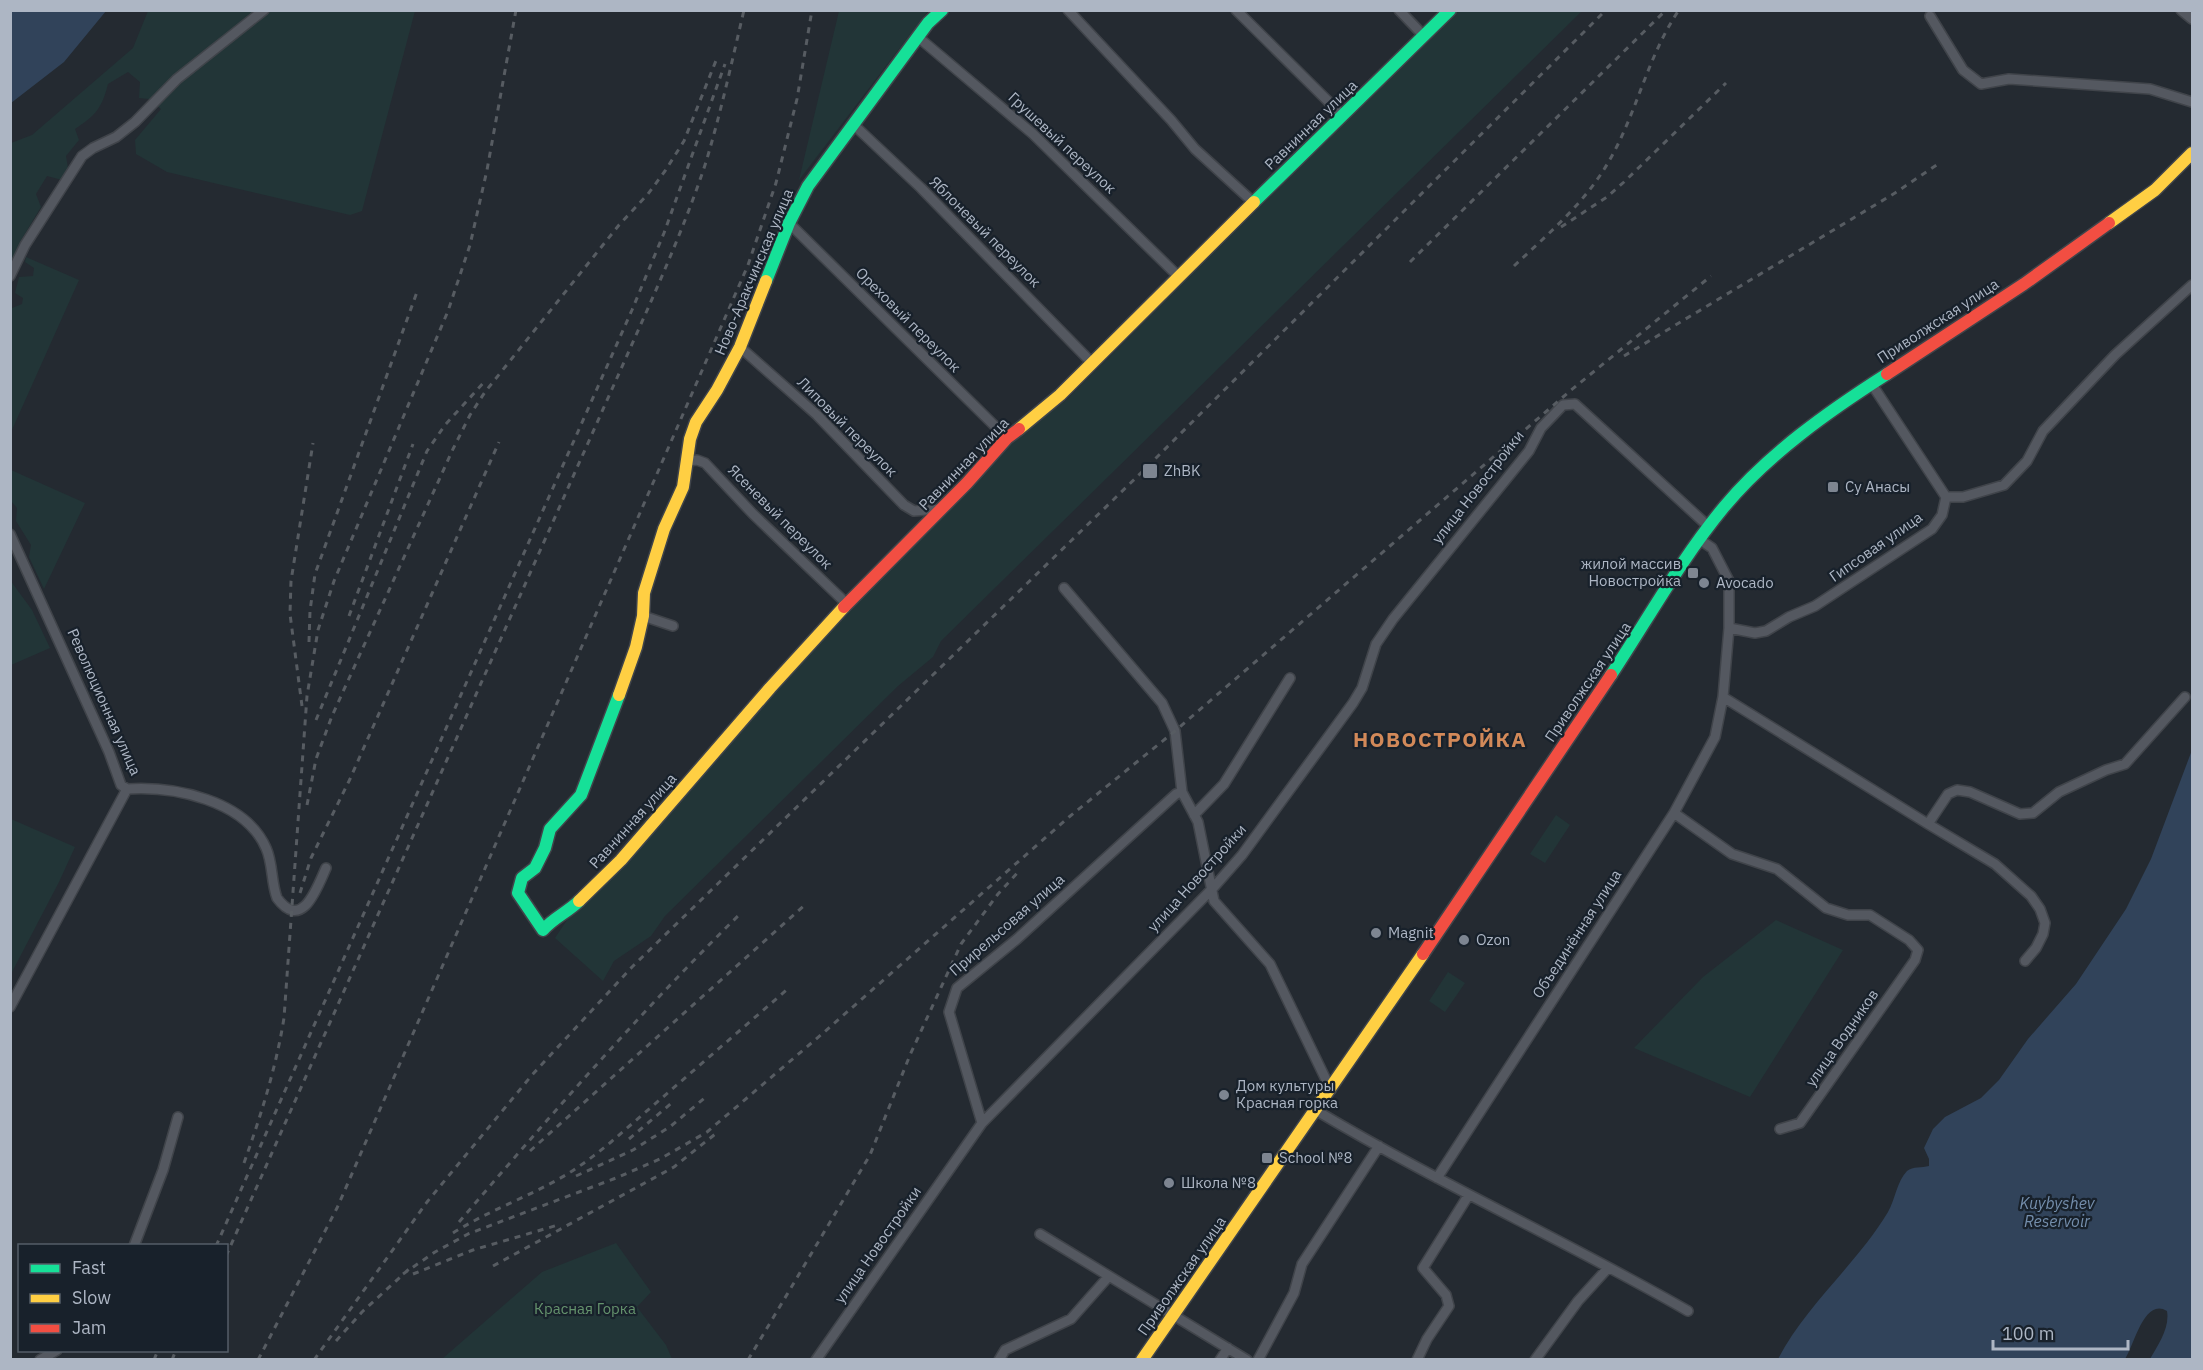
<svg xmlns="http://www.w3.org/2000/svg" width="2203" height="1370" viewBox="0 0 2203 1370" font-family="'IBM Plex Sans',sans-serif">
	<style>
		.green { fill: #223537 }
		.water { fill: #31435a }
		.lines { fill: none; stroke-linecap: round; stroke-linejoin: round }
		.street-casing { stroke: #40444a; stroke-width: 12 }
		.fast-casing { stroke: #40444a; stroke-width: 15 }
		.slow-casing { stroke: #40444a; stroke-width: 15 }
		.jam-casing { stroke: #40444a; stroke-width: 15 }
		.street { stroke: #545860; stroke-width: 9 }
		.fast { stroke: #16e098; stroke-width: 12 }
		.slow { stroke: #ffcf43; stroke-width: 12 }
		.jam { stroke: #f24e42; stroke-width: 12 }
		.rail { stroke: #575c62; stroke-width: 3; stroke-dasharray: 6 6; stroke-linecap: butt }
		.poi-dot { fill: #7d8591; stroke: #18212b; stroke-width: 2 }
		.labels { text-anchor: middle; stroke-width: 4.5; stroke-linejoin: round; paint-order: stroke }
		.street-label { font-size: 15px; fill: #adb6c4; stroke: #18212b }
		.poi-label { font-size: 15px; fill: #adb6c4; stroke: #18212b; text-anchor: start }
		.park-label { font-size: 15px; fill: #65936d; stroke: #18212b }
		.water-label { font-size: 16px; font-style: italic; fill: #748eac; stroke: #18212b }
		.district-label { font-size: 21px; font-weight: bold; letter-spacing: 1.5px; fill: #d28959; stroke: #18212b }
	</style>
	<rect width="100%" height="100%" fill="#242a31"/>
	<path class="green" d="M148,11H415L362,211L350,215L167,172L136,154L135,140L161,109L149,99L139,98L140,82L128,72L108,84C102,108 96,115 75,129L79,140L66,156L68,168L62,180L47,176L36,194L41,207L20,242L21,251L11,271V143L32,135L133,48Z
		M839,11H928L799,180Z
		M1456,11H1582L941,641L933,657L898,686L665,916L651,936L614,961L603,981L555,938L573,911L625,864L804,660L1010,442L1065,401Z
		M26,257L79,280L11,432V322L12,308L22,304L23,298L15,293L19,277L33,276L34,268L25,262Z
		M11,470L85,503L44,589L29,557L31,545L16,521L17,508L11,501Z
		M10,580L32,610L50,648L11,665Z
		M1556,815L1570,825L1545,863L1530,854Z
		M11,819L75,847L59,882L11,974Z
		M1776,920L1843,950L1750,1097L1634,1048L1703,977Z
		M1448,972L1465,983L1445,1012L1429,1001Z
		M616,1243L651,1292L637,1307L666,1345L672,1359H442L542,1272Z"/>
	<path class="water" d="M10,11L11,10L106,11L64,62L11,103Z
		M2192,750V1359H2150C2158,1345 2170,1328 2167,1311C2144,1297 2134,1346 2125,1359H1778C1806,1305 1856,1265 1888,1212C1895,1200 1897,1181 1907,1171C1913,1166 1922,1168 1929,1166V1159L1924,1148L1933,1129L1945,1117L1981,1098L1999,1080L2028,1039L2076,984L2126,909L2151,859Z"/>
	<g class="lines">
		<defs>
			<path id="street" d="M1068,10L1171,120L1195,149L1253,202
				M1236,10L1343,116
				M1399,10L1423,35
				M2181,10L2192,19
				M1930,16L1963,70L1981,84L2009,79L2150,89L2192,102
				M918,37L1033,134L1179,277
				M854,125L921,188L1092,363
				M789,223L1007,438
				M10,276L25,245L82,156L93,148L116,137L135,122L177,79L264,10
				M740,347L817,415L904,505L914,511L939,509
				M1871,383L1946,497
				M688,461L697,460L705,463L753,514L847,604
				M10,534L109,752L121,785L127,789
				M1699,539L1712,548L1729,581V628L1723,697
				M1064,588L1162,703L1175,731L1182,792L1198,822L1214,901L1270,964L1331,1090
				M643,616L673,626
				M1729,628L1755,633L1766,631L1789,617L1815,606L1932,529L1942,515L1946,497H1963L2004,485L2027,461L2043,431L2115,355L2192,285
				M127,789C174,786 245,800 266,848C273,863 271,882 277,898C302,932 317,888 326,868
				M1674,813L1732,854L1777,869L1826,908L1848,915H1870L1909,940L1918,950L1915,960L1800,1123L1780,1129
				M1194,815L1224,784L1290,678
				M1928,824L1948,794L1957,790L1970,792L2020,814L2033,813L2059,792L2106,770L2125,764L2185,697
				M10,1007L127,789
				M1317,1111C1438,1183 1566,1241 1688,1311
				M982,1123L949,1012L957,988L1017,939L1176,794L1182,792
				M1437,1178L1674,813L1715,737L1723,697L1928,824L1995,864L2031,896L2040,909L2045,923L2043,934L2036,948L2025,961
				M1040,1234L1247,1360
				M134,1246L163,1170L178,1117
				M40,1360L57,1350
				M816,1360L982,1123L1213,888L1242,855L1353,703L1362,688L1376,644L1393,619L1529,451L1541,428L1563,405L1575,404L1708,526
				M999,1360L1005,1350L1071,1319L1109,1276
				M1220,1360L1228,1348
				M1258,1360L1294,1293L1302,1264L1379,1146
				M1417,1360L1427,1339L1449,1306L1446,1295L1423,1268L1468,1196
				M1535,1360L1578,1301L1608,1268"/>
			<path id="fast" d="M1254,202L1450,10
				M766,281L789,223L808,186L928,23L942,10
				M1611,675C1648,619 1681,559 1724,507C1768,454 1829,411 1887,374
				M579,901C568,912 553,918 543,930L518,893L522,878L535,868L545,848L550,829L581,795L619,695"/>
			<path id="slow" d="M2109,223L2155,190L2192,153
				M1019,429L1060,395L1254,202
				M619,695L636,647L643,616L644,593L664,529L683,487L690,439L696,422L717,390L740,347L766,281
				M579,901L621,860L770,688L844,607
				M1142,1360L1423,954"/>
			<path id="jam" d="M1887,374L2024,284L2109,223
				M844,607L967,483L1007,438L1019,429
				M1423,954L1611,675"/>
		</defs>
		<use href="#street" class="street-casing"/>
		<use href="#fast" class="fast-casing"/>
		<use href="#slow" class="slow-casing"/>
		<use href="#jam" class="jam-casing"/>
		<use href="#street" class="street"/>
		<use href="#fast" class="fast"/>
		<use href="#slow" class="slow"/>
		<use href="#jam" class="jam"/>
		<path class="rail" d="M1561,227L1607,197L1624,182L1726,83
			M1410,262L1666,10
			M1514,266C1548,234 1586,202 1609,161C1637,113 1647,57 1679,10
			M1624,356L1895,193L1941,162
			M349,616L413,444
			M309,642L310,611L315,574L417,292
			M302,706L290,614L291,581L313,443
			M316,720L427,451L445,425L486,380
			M307,805L316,759L332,716L453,449L470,415L485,392L619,225L648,194L665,171L684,141L717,58
			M300,893L311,858L350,779L499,442
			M629,1139L674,1101
			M530,1151L807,903
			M244,1163C261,1115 276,1068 284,1018L307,696L318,630L334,581L448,311L470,245L487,170L516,10
			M576,1176L633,1150L671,1126L707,1096
			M459,1222C550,1116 642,1010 742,912
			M453,1233C486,1212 523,1199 557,1180C577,1169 594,1156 611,1142L790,987
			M216,1246L632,310L664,233L725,64
			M226,1256L645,315C667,265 689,214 706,162C721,112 732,61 744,10
			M493,1266L674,1167L719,1131
			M403,1274L435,1252L468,1234L616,1178L660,1159L707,1132L822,1034L1069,817L1175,731L1570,391L1711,276
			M413,1274L473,1250L558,1225
			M336,1341L362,1312L409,1269
			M154,1360L158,1350
			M172,1360L176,1350
			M258,1360L337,1208L748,265L776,183L797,99L812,10
			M314,1360L427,1202L532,1075L632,967L1146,468L1606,10
			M748,1360L870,1155L910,1055L961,944L998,894L1020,870"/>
	</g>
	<g class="poi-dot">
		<rect x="1142" y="463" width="16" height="16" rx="3"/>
		<rect x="1827" y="481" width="12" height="12" rx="3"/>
		<rect x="1687" y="567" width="12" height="12" rx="3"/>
		<circle cx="1704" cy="583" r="6"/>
		<circle cx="1376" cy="933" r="6"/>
		<circle cx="1464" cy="940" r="6"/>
		<circle cx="1224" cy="1095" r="6"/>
		<rect x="1261" y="1152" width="12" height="12" rx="3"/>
		<circle cx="1169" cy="1183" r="6"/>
	</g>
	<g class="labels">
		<g class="street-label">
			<text transform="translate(1311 125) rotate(-44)" y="5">Равнинная улица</text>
			<text transform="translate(1062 143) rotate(43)" y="5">Грушевый переулок</text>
			<text transform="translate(985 232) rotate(45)" y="5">Яблоневый переулок</text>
			<text transform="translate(754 272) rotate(-67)" y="5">Ново-Аракчинская улица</text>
			<text transform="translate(908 320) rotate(45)" y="5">Ореховый переулок</text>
			<text transform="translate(1938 321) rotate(-33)" y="5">Приволжская улица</text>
			<text transform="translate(847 427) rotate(45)" y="5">Липовый переулок</text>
			<text transform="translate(964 464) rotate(-46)" y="5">Равнинная улица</text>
			<text transform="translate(1478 487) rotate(-52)" y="5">улица Новостройки</text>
			<text transform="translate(780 517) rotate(45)" y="5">Ясеневый переулок</text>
			<text transform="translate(1876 547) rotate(-35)" y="5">Гипсовая улица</text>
			<text transform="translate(1588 682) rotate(-56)" y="5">Приволжская улица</text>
			<text transform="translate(104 702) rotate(66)" y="5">Революционная улица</text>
			<text transform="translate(633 821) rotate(-48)" y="5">Равнинная улица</text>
			<text transform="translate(1197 878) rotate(-48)" y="5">улица Новостройки</text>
			<text transform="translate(1007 925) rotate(-41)" y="5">Прирельсовая улица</text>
			<text transform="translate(1577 934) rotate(-57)" y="5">Объединённая улица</text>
			<text transform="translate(1842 1038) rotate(-55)" y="5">улица Водников</text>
			<text transform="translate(878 1245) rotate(-55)" y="5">улица Новостройки</text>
			<text transform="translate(1182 1276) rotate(-55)" y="5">Приволжская улица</text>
		</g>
		<g class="poi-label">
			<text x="1164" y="476">ZhBK</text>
			<text x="1845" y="492">Су Анасы</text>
			<text x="1681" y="569" text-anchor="end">жилой массив<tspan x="1681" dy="17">Новостройка</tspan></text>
			<text x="1716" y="588">Avocado</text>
			<text x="1388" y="938">Magnit</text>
			<text x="1476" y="945">Ozon</text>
			<text x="1236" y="1091">Дом культуры<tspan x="1236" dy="17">Красная горка</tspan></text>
			<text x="1279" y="1163">School №8</text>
			<text x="1181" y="1188">Школа №8</text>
		</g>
		<g class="park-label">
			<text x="585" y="1314">Красная Горка</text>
		</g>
		<g class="water-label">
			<text x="2057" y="1209">Kuybyshev<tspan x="2057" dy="18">Reservoir</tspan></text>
		</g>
		<g class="district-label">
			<text x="1440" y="747">НОВОСТРОЙКА</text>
		</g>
	</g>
	<rect width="2203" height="1370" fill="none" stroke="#adb6c4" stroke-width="24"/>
	<rect x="18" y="1244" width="210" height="108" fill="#18212b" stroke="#545d68" stroke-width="1.5"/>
	<rect x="30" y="1264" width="30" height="9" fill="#16e098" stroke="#545d68" stroke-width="1.5"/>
	<text x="72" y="1274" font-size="18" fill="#adb6c4">Fast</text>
	<rect x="30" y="1294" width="30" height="9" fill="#ffcf43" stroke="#545d68" stroke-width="1.5"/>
	<text x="72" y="1304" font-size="18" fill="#adb6c4">Slow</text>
	<rect x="30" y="1324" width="30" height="9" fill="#f24e42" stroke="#545d68" stroke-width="1.5"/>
	<text x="72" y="1334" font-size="18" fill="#adb6c4">Jam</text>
	<path d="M1993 1340v9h135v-9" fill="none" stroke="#adb6c4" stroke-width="3"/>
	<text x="2002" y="1340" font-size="18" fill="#adb6c4" stroke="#18212b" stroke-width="4.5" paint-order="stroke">100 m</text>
</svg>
